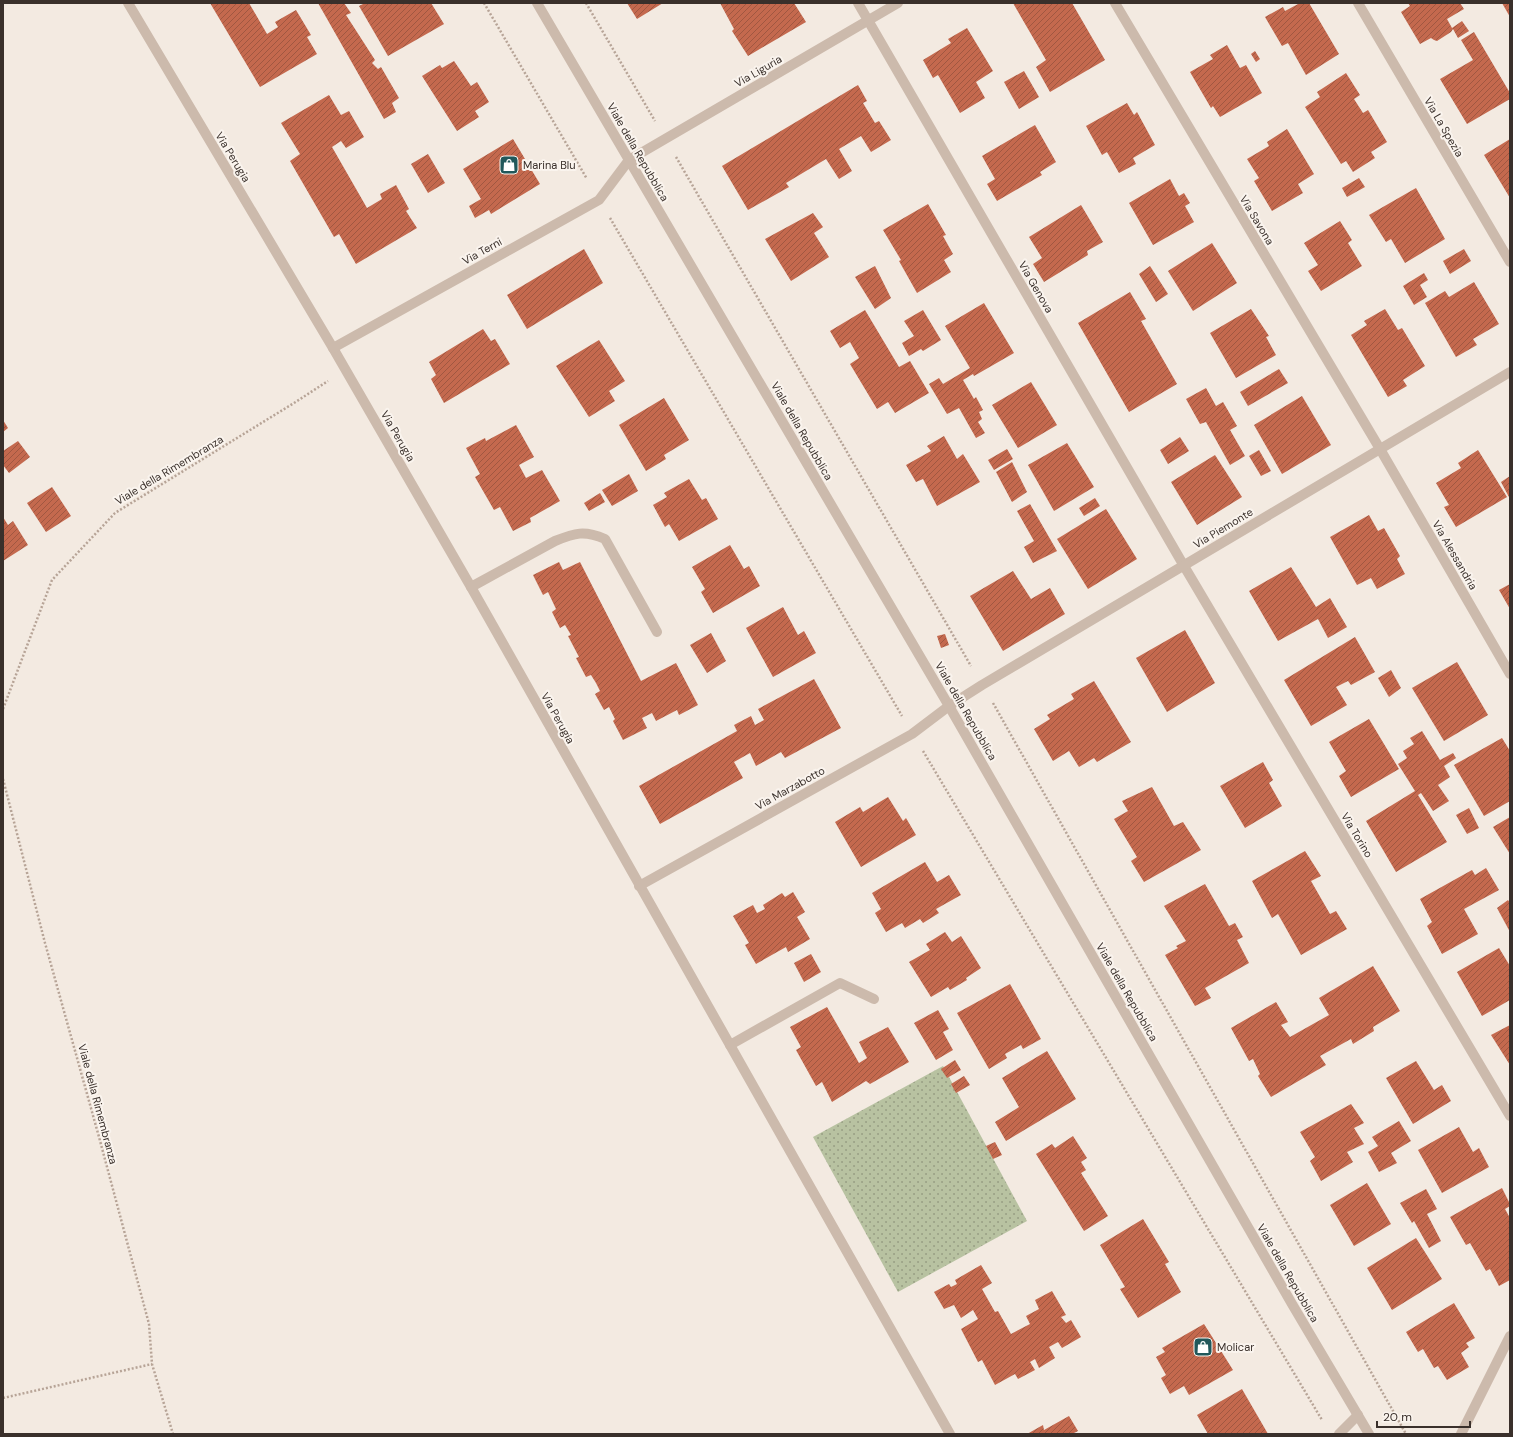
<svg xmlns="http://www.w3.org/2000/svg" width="1513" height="1437" viewBox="0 0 1513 1437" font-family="'DM Sans',sans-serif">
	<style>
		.park { fill: url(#park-dots) }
		.building { fill: url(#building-hatch) }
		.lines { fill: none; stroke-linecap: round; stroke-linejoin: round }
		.path { stroke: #b7a497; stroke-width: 2.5; stroke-dasharray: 2 2; stroke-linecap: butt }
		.minor { stroke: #ccbaac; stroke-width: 10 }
		.labels { text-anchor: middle; stroke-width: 4; stroke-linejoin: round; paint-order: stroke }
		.street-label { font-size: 11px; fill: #3a302b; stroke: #faf4ee }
		.poi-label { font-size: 11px; fill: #3a302b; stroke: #faf4ee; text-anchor: start }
	</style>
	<defs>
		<pattern id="park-dots" width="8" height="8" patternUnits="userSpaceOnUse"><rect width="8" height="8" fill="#b8c2a1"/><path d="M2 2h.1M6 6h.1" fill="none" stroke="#979e83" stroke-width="1.8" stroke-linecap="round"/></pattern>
		<pattern id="building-hatch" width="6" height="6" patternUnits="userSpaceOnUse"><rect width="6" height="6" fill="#c4694e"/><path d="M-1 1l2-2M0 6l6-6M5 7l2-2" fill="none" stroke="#a05741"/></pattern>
	</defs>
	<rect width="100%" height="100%" fill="#f3eae1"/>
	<path class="park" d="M 943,1066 L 1027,1221 L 898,1292 L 813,1137 Z"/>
	<g class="building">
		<path d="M 210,3 L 249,3 L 267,34 L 278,27 L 275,22 L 296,10 L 311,35 L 307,37 L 317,54 L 260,87 Z"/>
		<path d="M 318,3 L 344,3 L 351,13 L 346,15 L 375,60 L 372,63 L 378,69 L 381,67 L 399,98 L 392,103 L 396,112 L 384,119 Z"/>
		<path d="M 365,3 L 431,3 L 444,24 L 388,56 L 359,6 Z"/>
		<path d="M 627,3 L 663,3 L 637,19 Z"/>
		<path d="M 720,3 L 794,3 L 806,22 L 748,56 L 732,31 L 734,29 Z"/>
		<path d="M 1013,3 L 1072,3 L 1105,60 L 1050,92 L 1036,67 L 1046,60 Z"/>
		<path d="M 1300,3 L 1309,3 L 1339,54 L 1306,75 L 1288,43 L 1282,46 L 1265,17 L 1283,7 L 1285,11 Z"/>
		<path d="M 1408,3 L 1460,3 L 1464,9 L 1447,19 L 1452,28 L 1462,21 L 1469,31 L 1458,38 L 1453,29 L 1451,32 L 1437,41 L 1434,40 L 1431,38 L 1420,44 L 1401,12 L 1410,6 Z"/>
		<path d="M 1502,3 L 1510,3 L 1510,17 Z"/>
		<path d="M 967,28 L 993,71 L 976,82 L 985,98 L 960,113 L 938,75 L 933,78 L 923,60 L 951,43 L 948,39 Z"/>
		<path d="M 1474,32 L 1510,93 L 1510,99 L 1467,124 L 1440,79 L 1473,60 L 1461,40 Z"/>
		<path d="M 1227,45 L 1240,68 L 1246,65 L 1262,93 L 1220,117 L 1213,106 L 1211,108 L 1190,72 L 1213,59 L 1210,55 Z"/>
		<path d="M 1255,51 L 1260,59 L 1256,62 L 1251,54 Z"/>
		<path d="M 454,61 L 471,86 L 477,82 L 489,102 L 475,111 L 479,117 L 457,131 L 422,76 L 440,65 L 442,68 Z"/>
		<path d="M 1024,71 L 1039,97 L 1019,109 L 1004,82 Z"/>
		<path d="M 1346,73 L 1360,95 L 1354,99 L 1363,113 L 1368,110 L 1387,142 L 1371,152 L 1375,158 L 1353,172 L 1346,161 L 1341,164 L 1305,107 L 1320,97 L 1317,92 Z"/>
		<path d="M 858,85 L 867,101 L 863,103 L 875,123 L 879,121 L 891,140 L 871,152 L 861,136 L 839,149 L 852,171 L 839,179 L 826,159 L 786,183 L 789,187 L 748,210 L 722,166 Z"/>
		<path d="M 329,95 L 341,115 L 349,111 L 364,137 L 346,148 L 341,141 L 332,147 L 367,208 L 382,199 L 380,194 L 396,185 L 409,209 L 406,211 L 417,228 L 356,264 L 339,234 L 334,237 L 290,161 L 300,154 L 281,123 Z"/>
		<path d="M 1127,103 L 1134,115 L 1137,112 L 1155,145 L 1133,158 L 1136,164 L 1119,173 L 1107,152 L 1102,155 L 1086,126 Z"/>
		<path d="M 1035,125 L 1056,162 L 1040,172 L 1042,175 L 997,201 L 987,184 L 995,179 L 982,156 Z"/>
		<path d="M 1287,129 L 1314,174 L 1298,184 L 1303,193 L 1272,211 L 1254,181 L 1259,178 L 1247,159 L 1269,146 L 1267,142 Z"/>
		<path d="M 513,139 L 540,184 L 491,214 L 489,210 L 475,218 L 469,206 L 481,199 L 463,169 Z"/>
		<path d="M 1510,139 L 1510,198 L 1484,155 Z"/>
		<path d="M 428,154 L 445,183 L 428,193 L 411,164 Z"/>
		<path d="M 1359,178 L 1365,187 L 1347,197 L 1342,188 Z"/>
		<path d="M 1170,179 L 1179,196 L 1184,193 L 1190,203 L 1185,206 L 1194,222 L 1153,245 L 1129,203 Z"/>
		<path d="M 1416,188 L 1445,239 L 1405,263 L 1391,239 L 1386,242 L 1369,215 Z"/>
		<path d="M 928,204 L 946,235 L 943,236 L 953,254 L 944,260 L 951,272 L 917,293 L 899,261 L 901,260 L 883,230 Z"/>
		<path d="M 1081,205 L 1103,242 L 1087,251 L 1088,255 L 1044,282 L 1033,264 L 1042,258 L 1029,237 Z"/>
		<path d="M 813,213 L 823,227 L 814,233 L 829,257 L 791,281 L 765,239 Z"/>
		<path d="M 1340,221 L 1352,240 L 1348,243 L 1362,266 L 1321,291 L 1308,271 L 1318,265 L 1304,243 Z"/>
		<path d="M 1212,243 L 1237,283 L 1193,311 L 1168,271 Z"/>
		<path d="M 584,249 L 603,283 L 527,329 L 507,295 Z"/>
		<path d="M 1464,249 L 1471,261 L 1450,274 L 1443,261 Z"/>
		<path d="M 875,266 L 891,298 L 875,309 L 855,277 Z"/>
		<path d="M 1150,266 L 1168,294 L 1156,302 L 1139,274 Z"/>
		<path d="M 1424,273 L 1428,280 L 1420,285 L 1427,297 L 1414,305 L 1403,286 Z"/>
		<path d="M 1474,282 L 1499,324 L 1473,339 L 1477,345 L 1456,357 L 1425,303 L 1445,291 L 1449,297 Z"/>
		<path d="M 1130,292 L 1146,319 L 1141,321 L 1177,384 L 1129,412 L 1078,323 Z"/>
		<path d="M 984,303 L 1014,353 L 974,376 L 973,374 L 963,380 L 974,399 L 976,397 L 983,410 L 979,412 L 982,419 L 978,422 L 985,433 L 976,438 L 959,408 L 947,414 L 929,384 L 939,378 L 943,384 L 970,368 L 945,326 Z"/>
		<path d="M 1251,309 L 1269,336 L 1266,337 L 1276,355 L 1236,378 L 1210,333 Z"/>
		<path d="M 1385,309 L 1398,330 L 1402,328 L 1425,366 L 1403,380 L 1407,386 L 1388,397 L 1351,335 L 1367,325 L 1364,321 Z"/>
		<path d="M 865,310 L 899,367 L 910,361 L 929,393 L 895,413 L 888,402 L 877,409 L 850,364 L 859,358 L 850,342 L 840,348 L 830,331 Z"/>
		<path d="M 923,310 L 941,340 L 923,351 L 921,349 L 909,356 L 902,343 L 914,336 L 904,321 Z"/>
		<path d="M 483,329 L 491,341 L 495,339 L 510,364 L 444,403 L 431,379 L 436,375 L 429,362 Z"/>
		<path d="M 599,340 L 625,381 L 609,391 L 615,401 L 589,417 L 556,366 Z"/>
		<path d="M 1279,369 L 1288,383 L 1248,406 L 1240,392 Z"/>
		<path d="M 1031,382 L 1057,425 L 1018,448 L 992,405 Z"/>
		<path d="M 1206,388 L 1216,406 L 1223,402 L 1237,426 L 1230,430 L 1245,456 L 1230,465 L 1206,422 L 1200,424 L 1186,399 Z"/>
		<path d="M 1302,396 L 1331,445 L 1282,474 L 1254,425 Z"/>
		<path d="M 664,398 L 689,440 L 664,455 L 666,459 L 646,471 L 619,425 Z"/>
		<path d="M 3,420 L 8,428 L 3,432 Z"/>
		<path d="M 516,425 L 534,457 L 519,465 L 526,478 L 542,470 L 560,501 L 530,518 L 531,522 L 513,531 L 500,507 L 494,510 L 475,477 L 480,474 L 466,448 L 485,438 L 486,441 Z"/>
		<path d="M 944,436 L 957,459 L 963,454 L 980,482 L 937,506 L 923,479 L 916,482 L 906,465 L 931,451 L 927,446 Z"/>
		<path d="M 1180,437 L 1189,451 L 1168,464 L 1160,450 Z"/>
		<path d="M 18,441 L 30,457 L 9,473 L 3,465 L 3,451 Z"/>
		<path d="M 1067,443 L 1094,487 L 1054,511 L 1028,465 Z"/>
		<path d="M 1007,449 L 1013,459 L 994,470 L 988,460 Z"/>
		<path d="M 1259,450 L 1271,471 L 1261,476 L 1249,456 Z"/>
		<path d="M 1478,450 L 1507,497 L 1456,527 L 1444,507 L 1449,505 L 1436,483 L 1461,468 L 1458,463 Z"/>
		<path d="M 1215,455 L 1242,497 L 1197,525 L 1171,482 Z"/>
		<path d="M 1012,462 L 1027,492 L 1012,502 L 996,472 Z"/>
		<path d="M 629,474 L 638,491 L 612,506 L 602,490 Z"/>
		<path d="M 1510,476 L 1510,499 L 1501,482 Z"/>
		<path d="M 689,479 L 702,500 L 706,498 L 718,519 L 679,541 L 669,524 L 665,527 L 653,505 L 667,497 L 664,493 Z"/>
		<path d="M 52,487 L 71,516 L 46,532 L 27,503 Z"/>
		<path d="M 600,493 L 605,502 L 589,511 L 584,503 Z"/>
		<path d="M 1095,498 L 1100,506 L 1084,516 L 1079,508 Z"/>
		<path d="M 1030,504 L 1057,551 L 1033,563 L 1024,547 L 1034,541 L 1017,511 Z"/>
		<path d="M 1106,509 L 1137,559 L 1088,589 L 1057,539 Z"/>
		<path d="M 1369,515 L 1378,531 L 1384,528 L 1400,556 L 1397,559 L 1405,574 L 1377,589 L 1371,578 L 1357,585 L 1330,537 Z"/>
		<path d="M 3,517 L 8,525 L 13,521 L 28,545 L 3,561 Z"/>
		<path d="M 730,545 L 744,569 L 749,566 L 760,586 L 713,613 L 701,592 L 705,589 L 692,567 Z"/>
		<path d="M 559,562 L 563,570 L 580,562 L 641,681 L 676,663 L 698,705 L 679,715 L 677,710 L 656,721 L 652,713 L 642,718 L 647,728 L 623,740 L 613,721 L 615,719 L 609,707 L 604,710 L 595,694 L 600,691 L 596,683 L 591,675 L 586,677 L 576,658 L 579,657 L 568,636 L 571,635 L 565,625 L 560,628 L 552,612 L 556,609 L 548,592 L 543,595 L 533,575 Z"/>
		<path d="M 1291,567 L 1316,607 L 1330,598 L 1347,627 L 1328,638 L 1318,619 L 1278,641 L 1249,591 Z"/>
		<path d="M 1013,571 L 1031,599 L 1050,588 L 1065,614 L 1003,651 L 970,596 Z"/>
		<path d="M 1510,584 L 1510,609 L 1499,590 Z"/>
		<path d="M 783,607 L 798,635 L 804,631 L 816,653 L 773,677 L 746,628 Z"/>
		<path d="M 1185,630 L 1215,683 L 1167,712 L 1136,658 Z"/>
		<path d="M 711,633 L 726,661 L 707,673 L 690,645 Z"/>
		<path d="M 945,634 L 949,645 L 941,648 L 937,636 Z"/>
		<path d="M 1355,637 L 1375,672 L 1351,685 L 1348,681 L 1336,687 L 1347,705 L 1311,726 L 1284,680 Z"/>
		<path d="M 1457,662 L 1488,715 L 1444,741 L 1412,688 Z"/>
		<path d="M 1391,670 L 1401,688 L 1389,697 L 1378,678 Z"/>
		<path d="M 814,679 L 841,728 L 785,758 L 781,752 L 756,766 L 750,753 L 734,762 L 743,778 L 660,824 L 639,786 L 737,731 L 734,725 L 751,716 L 755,725 L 764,720 L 758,709 Z"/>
		<path d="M 1094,681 L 1131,742 L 1097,762 L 1094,758 L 1079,767 L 1069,751 L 1053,761 L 1034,729 L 1050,719 L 1047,715 L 1074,699 L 1071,694 Z"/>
		<path d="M 1369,719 L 1399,769 L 1351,797 L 1339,776 L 1346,771 L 1329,742 Z"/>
		<path d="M 1422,731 L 1440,760 L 1453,753 L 1456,758 L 1444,766 L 1450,777 L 1438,785 L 1449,801 L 1433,811 L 1421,793 L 1418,795 L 1447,842 L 1396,872 L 1366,821 L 1415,791 L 1398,764 L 1407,758 L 1403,751 L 1414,744 L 1410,738 Z"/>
		<path d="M 1502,738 L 1510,751 L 1510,801 L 1484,816 L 1454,765 Z"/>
		<path d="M 1263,762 L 1273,780 L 1269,783 L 1282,806 L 1245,828 L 1220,786 Z"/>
		<path d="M 1152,787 L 1174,826 L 1183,822 L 1201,850 L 1144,882 L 1131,861 L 1137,857 L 1114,819 L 1128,811 L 1122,801 Z"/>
		<path d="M 888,797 L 903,821 L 906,818 L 916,835 L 861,867 L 835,822 L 860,807 L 863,812 Z"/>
		<path d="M 1469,808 L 1479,828 L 1467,834 L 1456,815 Z"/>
		<path d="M 1510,817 L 1510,854 L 1493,827 Z"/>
		<path d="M 1305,851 L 1321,876 L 1311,881 L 1330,914 L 1336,911 L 1347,929 L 1301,955 L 1278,914 L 1272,918 L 1252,881 Z"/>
		<path d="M 925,862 L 937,882 L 949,875 L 961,895 L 936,909 L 939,913 L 923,923 L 920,919 L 905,928 L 902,923 L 886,932 L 875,913 L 881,909 L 872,893 Z"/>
		<path d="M 1486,868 L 1499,890 L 1464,909 L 1478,934 L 1442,954 L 1427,926 L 1432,922 L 1420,899 L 1472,870 L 1475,875 Z"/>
		<path d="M 1205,884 L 1229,926 L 1235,923 L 1243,937 L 1237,940 L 1249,963 L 1205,988 L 1211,998 L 1195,1006 L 1165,955 L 1178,948 L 1176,946 L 1186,941 L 1164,906 Z"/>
		<path d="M 793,892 L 805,912 L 797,917 L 810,939 L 788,952 L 786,947 L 756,964 L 745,945 L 749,943 L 733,916 L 753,905 L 757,913 L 765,909 L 763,905 L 782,893 L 785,897 Z"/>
		<path d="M 1508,900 L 1510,903 L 1510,932 L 1497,908 Z"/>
		<path d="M 945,932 L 952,942 L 961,936 L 981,968 L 966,978 L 967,980 L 950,990 L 948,987 L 931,997 L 909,962 L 930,950 L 926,944 Z"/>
		<path d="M 1499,948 L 1510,966 L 1510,1000 L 1482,1016 L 1457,972 Z"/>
		<path d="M 811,954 L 821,972 L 804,982 L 794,963 Z"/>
		<path d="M 1373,966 L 1400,1011 L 1373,1027 L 1374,1031 L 1353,1044 L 1351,1039 L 1320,1056 L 1326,1065 L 1271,1097 L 1258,1076 L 1260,1074 L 1253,1059 L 1249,1061 L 1231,1028 L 1276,1002 L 1288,1022 L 1281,1025 L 1290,1037 L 1329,1015 L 1319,998 Z"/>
		<path d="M 1010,984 L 1041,1039 L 1023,1049 L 1021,1045 L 1005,1054 L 1007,1058 L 989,1069 L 957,1013 Z"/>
		<path d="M 827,1007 L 859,1063 L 867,1058 L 859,1042 L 888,1027 L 909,1062 L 870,1084 L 866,1081 L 832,1102 L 822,1082 L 816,1086 L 796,1050 L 801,1047 L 790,1027 Z"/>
		<path d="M 938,1010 L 949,1029 L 943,1032 L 953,1050 L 936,1060 L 914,1023 Z"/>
		<path d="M 1510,1025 L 1510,1065 L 1491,1035 Z"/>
		<path d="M 1047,1051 L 1076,1099 L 1006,1141 L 995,1122 L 1019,1107 L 1002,1078 Z"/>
		<path d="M 955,1060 L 961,1070 L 947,1078 L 941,1069 Z"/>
		<path d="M 1416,1061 L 1434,1090 L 1442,1085 L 1451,1101 L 1413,1124 L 1386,1078 Z"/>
		<path d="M 964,1076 L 970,1085 L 956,1093 L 951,1084 Z"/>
		<path d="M 1351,1104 L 1364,1123 L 1354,1128 L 1364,1144 L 1347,1152 L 1353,1162 L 1321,1181 L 1310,1161 L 1315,1157 L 1300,1132 Z"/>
		<path d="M 1399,1121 L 1411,1141 L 1391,1153 L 1397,1163 L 1379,1172 L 1368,1152 L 1378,1146 L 1372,1137 Z"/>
		<path d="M 1459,1127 L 1473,1152 L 1479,1148 L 1489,1167 L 1442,1193 L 1418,1150 Z"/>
		<path d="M 1073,1136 L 1087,1158 L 1081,1162 L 1086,1170 L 1081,1173 L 1108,1216 L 1084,1231 L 1036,1154 L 1052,1144 L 1055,1148 Z"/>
		<path d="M 995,1142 L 1002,1155 L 993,1159 L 986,1146 Z"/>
		<path d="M 1367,1183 L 1391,1224 L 1354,1246 L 1330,1205 Z"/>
		<path d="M 1502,1188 L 1510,1204 L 1510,1206 L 1505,1209 L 1510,1218 L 1510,1280 L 1499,1286 L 1490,1269 L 1486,1271 L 1470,1243 L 1466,1245 L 1450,1217 Z"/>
		<path d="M 1426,1189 L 1437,1209 L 1427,1214 L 1441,1241 L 1429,1248 L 1414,1221 L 1412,1223 L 1400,1203 Z"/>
		<path d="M 1143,1219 L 1169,1262 L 1165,1264 L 1181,1292 L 1138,1318 L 1120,1289 L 1125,1287 L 1100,1245 Z"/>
		<path d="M 1416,1238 L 1442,1279 L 1392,1310 L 1367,1268 Z"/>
		<path d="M 981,1265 L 992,1283 L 982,1289 L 995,1312 L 998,1311 L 1011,1334 L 1030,1324 L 1026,1316 L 1039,1309 L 1035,1300 L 1052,1291 L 1066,1315 L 1061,1317 L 1066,1323 L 1071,1320 L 1081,1337 L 1062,1348 L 1058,1342 L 1049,1347 L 1055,1358 L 1039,1368 L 1035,1359 L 1030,1362 L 1035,1370 L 1018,1379 L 1015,1374 L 995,1385 L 982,1360 L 978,1362 L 961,1329 L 978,1319 L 973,1310 L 961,1318 L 954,1305 L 944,1309 L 934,1292 L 949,1284 L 951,1287 L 957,1284 L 955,1280 Z"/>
		<path d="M 1454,1303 L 1475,1338 L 1466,1343 L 1469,1347 L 1461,1353 L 1469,1367 L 1447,1380 L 1438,1366 L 1434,1368 L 1423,1349 L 1418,1352 L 1406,1332 Z"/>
		<path d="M 1204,1324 L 1233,1370 L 1189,1395 L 1184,1386 L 1170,1394 L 1161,1378 L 1166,1375 L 1156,1357 L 1165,1352 L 1162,1348 Z"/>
		<path d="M 1242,1389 L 1268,1434 L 1208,1434 L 1197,1415 Z"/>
		<path d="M 1069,1416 L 1078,1431 L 1072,1434 L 1027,1434 L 1043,1425 L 1044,1430 Z"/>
	</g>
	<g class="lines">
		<g class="path">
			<path d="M 484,3 L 587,179"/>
			<path d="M 586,3 L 655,121"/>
			<path d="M 676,157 L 971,666"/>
			<path d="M 610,218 L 902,716"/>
			<path d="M 993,703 L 1406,1434"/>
			<path d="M 3,709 L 52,580 L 115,513 L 294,403 L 328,381"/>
			<path d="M 923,751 L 1322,1420"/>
			<path d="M 3,779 L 45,943 L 99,1137 L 149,1324 L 152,1364 L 173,1434"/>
			<path d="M 3,1398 L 152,1364"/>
		</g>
		<g class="minor">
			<path d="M 128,3 L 333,348 L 471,587 L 950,1434"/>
			<path d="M 537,3 L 949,706 L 1292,1304 L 1369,1434"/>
			<path d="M 858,3 L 1184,566 L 1510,1116"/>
			<path d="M 1115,3 L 1380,449 L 1510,674"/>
			<path d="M 1358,3 L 1510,262"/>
			<path d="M 333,348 L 599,200 L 629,160 L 898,3"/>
			<path d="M 471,587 L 555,541 C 575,533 584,530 605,539 L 657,632"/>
			<path d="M 639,886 L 912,734 L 949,706 L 982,685 L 1510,372"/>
			<path d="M 730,1045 L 840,983 L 874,999"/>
			<path d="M 1339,1434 L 1358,1415"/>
			<path d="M 1461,1434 L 1510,1336"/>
		</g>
	</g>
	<defs>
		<g id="shop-square" transform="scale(1)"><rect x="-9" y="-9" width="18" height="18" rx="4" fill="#21585b" stroke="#faf4ee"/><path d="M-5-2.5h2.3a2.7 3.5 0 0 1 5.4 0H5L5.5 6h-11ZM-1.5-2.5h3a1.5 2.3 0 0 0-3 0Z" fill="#fff"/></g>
	</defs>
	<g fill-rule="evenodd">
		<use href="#shop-square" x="509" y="165"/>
		<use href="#shop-square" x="1203" y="1347"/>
	</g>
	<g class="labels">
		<g class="street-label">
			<text transform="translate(758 71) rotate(-30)" y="4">Via Liguria</text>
			<text transform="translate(1444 127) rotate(60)" y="4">Via La Spezia</text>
			<text transform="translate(638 152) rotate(60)" y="4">Viale della Repubblica</text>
			<text transform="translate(233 157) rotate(59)" y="4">Via Perugia</text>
			<text transform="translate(1257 220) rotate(59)" y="4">Via Savona</text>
			<text transform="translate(482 251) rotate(-29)" y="4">Via Terni</text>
			<text transform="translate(1036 287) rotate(60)" y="4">Via Genova</text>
			<text transform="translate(802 431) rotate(60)" y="4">Viale della Repubblica</text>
			<text transform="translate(398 436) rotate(60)" y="4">Via Perugia</text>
			<text transform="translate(169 470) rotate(-31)" y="4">Viale della Rimembranza</text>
			<text transform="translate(1223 528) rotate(-31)" y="4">Via Piemonte</text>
			<text transform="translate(1455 555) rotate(60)" y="4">Via Alessandria</text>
			<text transform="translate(966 711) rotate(60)" y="4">Viale della Repubblica</text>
			<text transform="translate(558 718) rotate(61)" y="4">Via Perugia</text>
			<text transform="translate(790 788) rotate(-29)" y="4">Via Marzabotto</text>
			<text transform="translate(1357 835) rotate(59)" y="4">Via Torino</text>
			<text transform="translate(1127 992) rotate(60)" y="4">Viale della Repubblica</text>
			<text transform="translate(98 1104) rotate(75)" y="4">Viale della Rimembranza</text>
			<text transform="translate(1288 1273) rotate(60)" y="4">Viale della Repubblica</text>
		</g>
		<g class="poi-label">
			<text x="523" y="169">Marina Blu</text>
			<text x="1217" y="1351">Molicar</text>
		</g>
	</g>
	<rect width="1513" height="1437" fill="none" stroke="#3a302b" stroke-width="8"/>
	<path d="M1377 1421v6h93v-6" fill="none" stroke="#3a302b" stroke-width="2"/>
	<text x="1383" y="1421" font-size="12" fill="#3a302b" stroke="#faf4ee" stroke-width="3" paint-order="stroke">20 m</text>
</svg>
